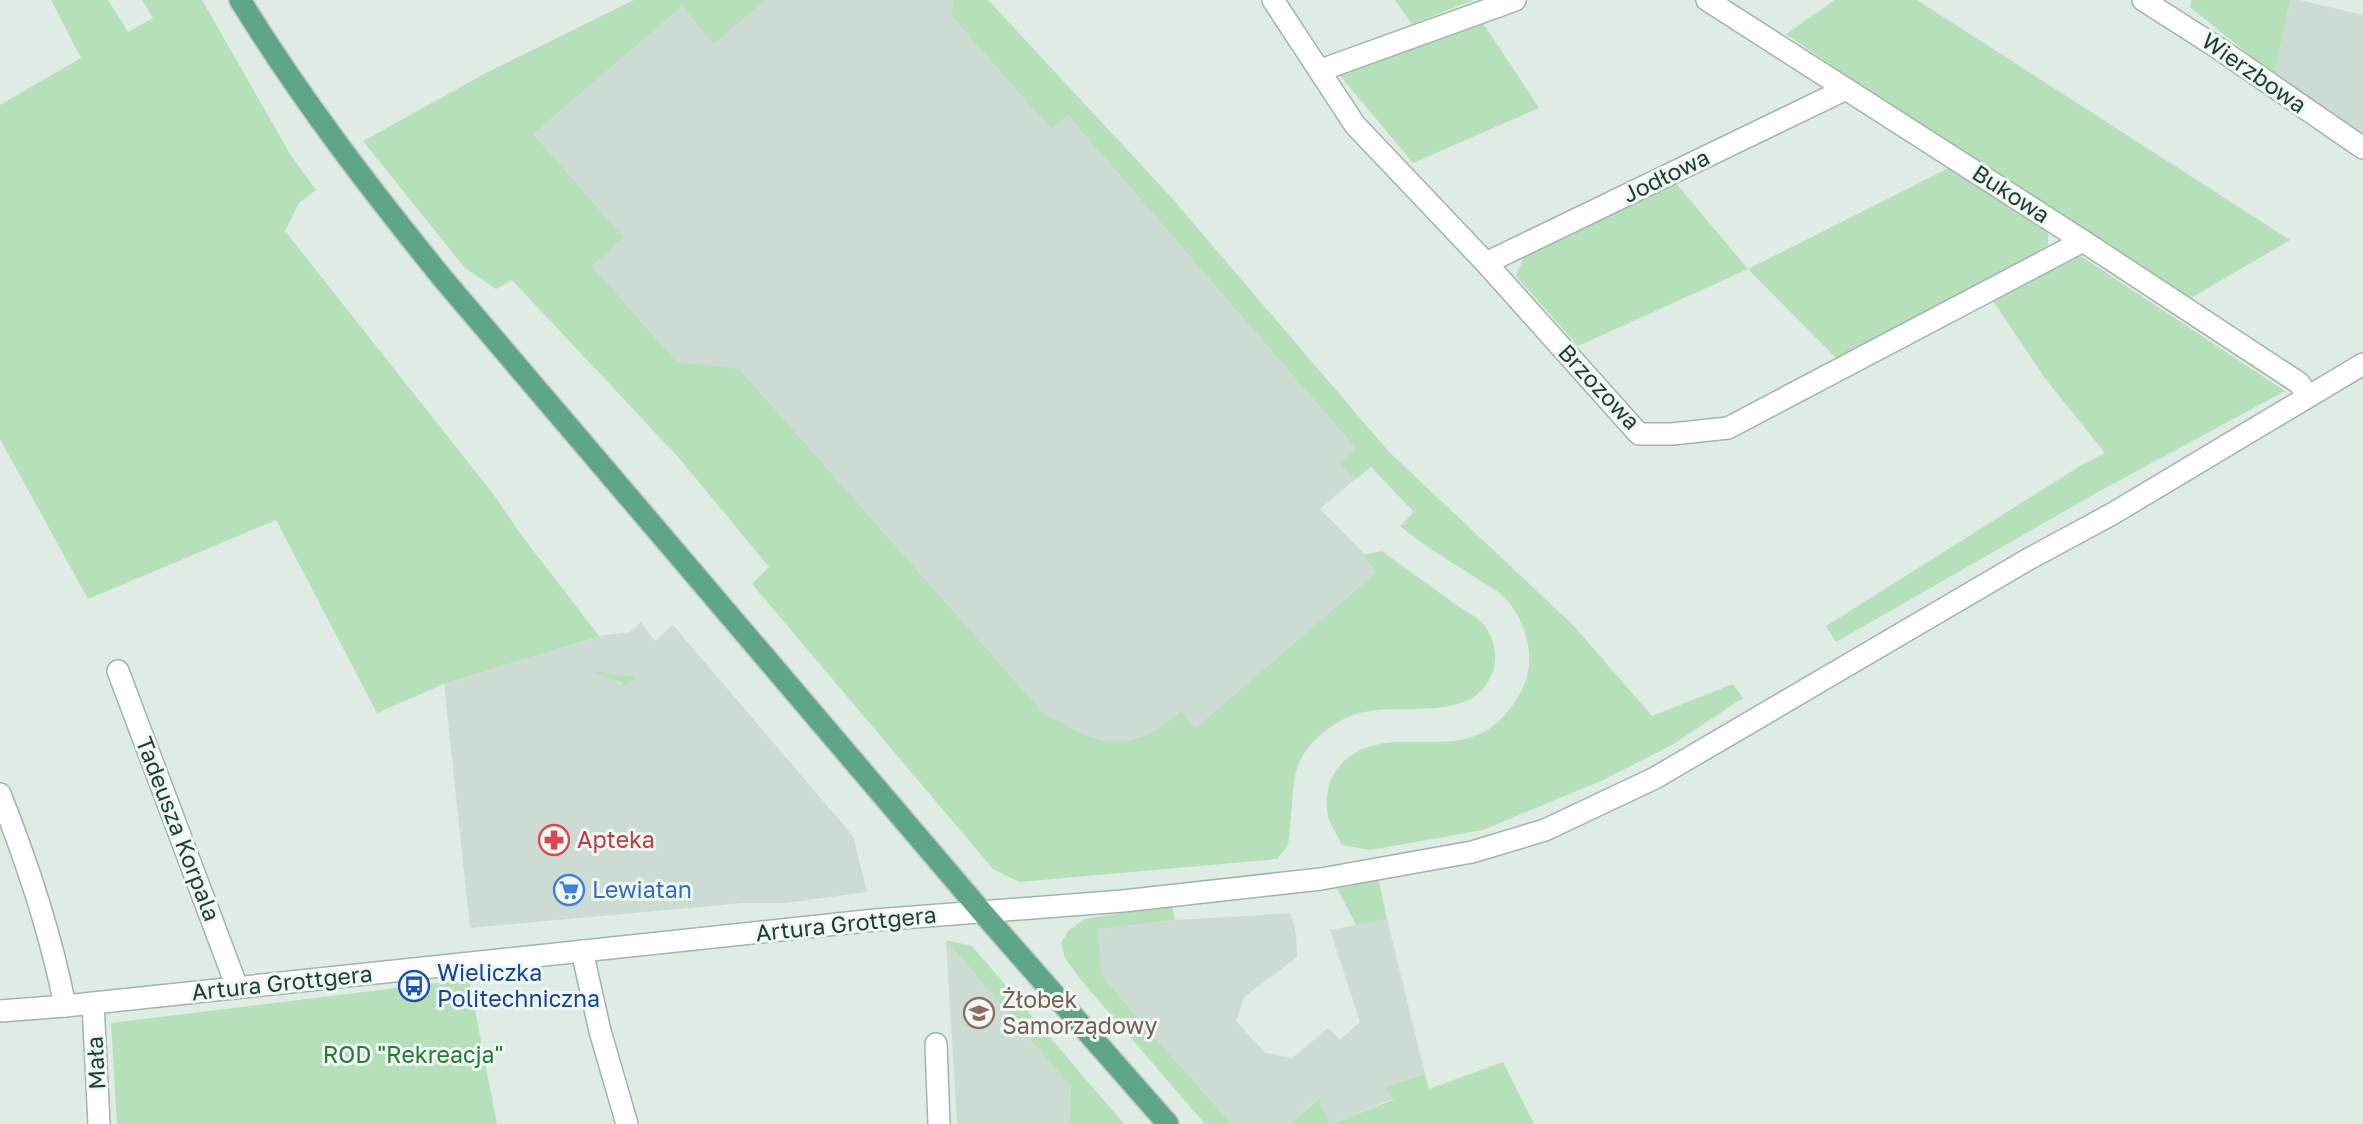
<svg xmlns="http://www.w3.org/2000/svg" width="2363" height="1124" viewBox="0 0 2363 1124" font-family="'Golos Text',sans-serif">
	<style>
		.built { fill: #cddcd3 }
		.green { fill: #b5e0ba }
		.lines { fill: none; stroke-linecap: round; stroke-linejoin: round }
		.minor-casing { stroke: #a1b4aa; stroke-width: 24 }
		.tertiary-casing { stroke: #a1b4aa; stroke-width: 24 }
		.primary-casing { stroke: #c0c9c5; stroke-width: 24 }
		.minor { stroke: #fff; stroke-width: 21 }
		.tertiary { stroke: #fff; stroke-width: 21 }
		.primary { stroke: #5fa689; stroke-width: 21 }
		.labels { text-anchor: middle; stroke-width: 6; stroke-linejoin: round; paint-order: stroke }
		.street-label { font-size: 23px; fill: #1e3e30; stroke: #eff8f3 }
		.health-label { font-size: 23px; fill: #be3a42; stroke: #eff8f3; text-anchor: start }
		.shop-label { font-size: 23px; fill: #366cbe; stroke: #eff8f3; text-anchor: start }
		.transit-label { font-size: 23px; fill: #164399; stroke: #eff8f3; text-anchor: start }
		.education-label { font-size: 23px; fill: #785e54; stroke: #eff8f3; text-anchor: start }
		.park-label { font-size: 23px; fill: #247838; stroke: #eff8f3 }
	</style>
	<rect width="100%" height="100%" fill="#dfece4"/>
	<g class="built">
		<path d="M 634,0 L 988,0 L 1169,195 L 1388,451 L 1320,509 L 1385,575 L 1180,751 L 1060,749 L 693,415 L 428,107 L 486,73 Z"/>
		<path d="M 2290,0 L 2300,0 L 2363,15 L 2363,135 L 2274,75 Z"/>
		<path d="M 641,622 L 655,641 L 673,625 L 853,836 L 867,892 L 786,903 L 743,903 L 470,928 L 444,684 L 599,636 L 630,632 Z"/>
		<path d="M 1291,913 L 1296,935 L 1297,957 L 1244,997 L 1236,1021 L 1265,1053 L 1292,1058 L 1328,1028 L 1340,1040 L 1360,1022 L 1330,930 L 1387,919 L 1425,1074 L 1386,1087 L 1393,1099 L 1331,1124 L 1317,1099 L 1290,1124 L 1232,1124 L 1138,1019 L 1101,974 L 1099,929 L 1175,920 Z"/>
		<path d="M 946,940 L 1071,1087 L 1069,1124 L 957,1124 Z"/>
	</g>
	<g class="green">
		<path d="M 51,0 L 108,0 L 128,32 L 153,18 L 142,0 L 202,0 L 290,154 L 316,190 L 299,203 L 285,231 L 494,495 L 522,536 L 599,636 L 444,684 L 377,713 L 276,520 L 88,599 L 0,439 L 0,105 L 81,58 Z"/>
		<path d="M 634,0 L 765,0 L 714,44 L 682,6 L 533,134 L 623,237 L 592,266 L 676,362 L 739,369 L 1042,712 C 1098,746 1129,757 1181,711 L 1196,728 L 1377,572 L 1363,555 L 1382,551 C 1406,569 1431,586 1455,604 C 1465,611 1478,617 1485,626 C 1494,640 1498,655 1493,671 C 1476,722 1409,704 1370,711 C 1350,714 1333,723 1318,737 C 1288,765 1295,789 1290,825 C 1289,832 1290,840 1287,846 C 1285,850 1280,855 1277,859 L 1019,882 L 993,869 L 752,584 L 769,567 L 679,458 L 512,280 L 496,289 L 465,268 L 363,141 L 486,73 Z"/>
		<path d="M 953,0 L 988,0 L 1169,195 L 1388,451 L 1573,625 L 1652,716 L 1733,684 L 1743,698 L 1672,745 L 1603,780 L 1483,830 L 1370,850 L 1342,845 C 1338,836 1330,825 1328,816 C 1321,781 1342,752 1375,745 C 1424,734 1470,759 1509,710 C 1518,698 1525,687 1528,672 C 1533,647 1523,617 1505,598 C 1496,589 1481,582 1470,574 C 1446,559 1422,544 1400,526 L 1414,512 L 1371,467 L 1356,479 L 1339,463 L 1356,448 L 1068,115 L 1051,129 L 952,16 Z"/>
		<path d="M 1395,0 L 1474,0 L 1412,24 Z"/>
		<path d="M 1835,0 L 1917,0 L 2290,240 L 2191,298 L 1867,90 L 1786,34 Z"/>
		<path d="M 2191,0 L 2290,0 L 2274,75 L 2190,7 Z"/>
		<path d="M 1481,20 L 1539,108 L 1413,163 L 1337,72 Z"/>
		<path d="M 1951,167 L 2048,230 L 2048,245 L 1976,288 L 1839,361 L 1748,269 L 1578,346 L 1516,276 L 1526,252 L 1675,182 L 1748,269 Z"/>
		<path d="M 2081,256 L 2285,391 L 2098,492 L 1836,642 L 1826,626 L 2080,466 L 2105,453 L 2044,377 L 1993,301 Z"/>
		<path d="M 599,672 L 636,677 L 623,687 L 622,682 L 593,673 Z"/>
		<path d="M 1379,881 L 1387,919 L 1356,925 L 1337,888 Z"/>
		<path d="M 1172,905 L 1175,920 L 1099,929 L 1101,974 L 1138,1019 L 1232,1124 L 1205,1124 L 1081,980 L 1065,958 L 1061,943 L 1069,930 L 1085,919 Z"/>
		<path d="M 946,940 L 972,946 L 1124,1124 L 1069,1124 L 1071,1087 Z"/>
		<path d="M 469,979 L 497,1124 L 117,1124 L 111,1023 Z"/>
		<path d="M 1503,1062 L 1534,1124 L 1290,1124 L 1318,1099 L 1331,1124 L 1393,1100 L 1385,1087 L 1425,1074 L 1429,1089 Z"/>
	</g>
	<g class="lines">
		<g class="minor-casing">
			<g id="minor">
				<path d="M 1273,0 L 1355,125 L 1486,263 L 1639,434 L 1672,434 L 1728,428 L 2083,241"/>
				<path d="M 1707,0 L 2083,241 L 2299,383 L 2308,396"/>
				<path d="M 2143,0 L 2218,48 L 2363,148"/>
				<path d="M 1321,70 L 1515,0"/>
				<path d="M 1486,263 L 1846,89"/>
				<path d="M 118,671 L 237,987"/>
				<path d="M 0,794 C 27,862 51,934 65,1006"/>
				<path d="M 582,951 L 600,1031 L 627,1124"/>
				<path d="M 93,1003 L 99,1124"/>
				<path d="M 936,1044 L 939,1124"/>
			</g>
		</g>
		<g class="tertiary-casing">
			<path id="tertiary" d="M 0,1011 L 65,1006 L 875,920 L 1123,901 L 1321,879 L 1472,852 L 1545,830 L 1655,778 L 2027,560 L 2112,514 L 2363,364"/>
		</g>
		<g class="primary-casing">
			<path id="primary" d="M 240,0 C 301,99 371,190 444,280 L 982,912 L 1168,1124"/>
		</g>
		<use href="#minor" class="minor"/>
		<use href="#tertiary" class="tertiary"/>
		<use href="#primary" class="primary"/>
	</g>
	<defs>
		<g id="pharmacy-ring" transform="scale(1.575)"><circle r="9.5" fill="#eff8f3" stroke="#e0444e" stroke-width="1.5"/><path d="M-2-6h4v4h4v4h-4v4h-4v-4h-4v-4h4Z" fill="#e0444e"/></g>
		<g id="supermarket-ring" transform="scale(1.575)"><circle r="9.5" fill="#eff8f3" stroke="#3f7fe0" stroke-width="1.5"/><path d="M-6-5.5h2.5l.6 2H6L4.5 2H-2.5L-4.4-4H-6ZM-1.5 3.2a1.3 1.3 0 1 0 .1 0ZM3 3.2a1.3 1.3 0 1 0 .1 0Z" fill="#3f7fe0"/></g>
		<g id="bus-ring" transform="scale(1.575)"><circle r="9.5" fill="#eff8f3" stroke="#1a4fb4" stroke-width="1.5"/><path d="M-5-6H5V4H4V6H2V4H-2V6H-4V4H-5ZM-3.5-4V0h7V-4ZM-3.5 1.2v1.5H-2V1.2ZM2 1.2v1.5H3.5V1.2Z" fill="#1a4fb4"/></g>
		<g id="school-ring" transform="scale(1.575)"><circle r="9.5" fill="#eff8f3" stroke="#8d6e63" stroke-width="1.5"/><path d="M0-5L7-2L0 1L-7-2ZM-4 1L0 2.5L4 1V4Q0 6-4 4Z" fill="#8d6e63"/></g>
	</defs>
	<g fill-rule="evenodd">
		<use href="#pharmacy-ring" x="554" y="840"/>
		<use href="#supermarket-ring" x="569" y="890"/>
		<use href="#bus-ring" x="414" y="986"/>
		<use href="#school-ring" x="979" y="1013"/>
	</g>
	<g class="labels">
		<g class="street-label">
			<text transform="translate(2254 73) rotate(35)" y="8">Wierzbowa</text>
			<text transform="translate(1666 176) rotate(-26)" y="8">Jodłowa</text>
			<text transform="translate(2011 194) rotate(33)" y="8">Bukowa</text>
			<text transform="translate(1599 387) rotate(47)" y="8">Brzozowa</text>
			<text transform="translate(178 829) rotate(69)" y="8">Tadeusza Korpala</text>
			<text transform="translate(846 924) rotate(-6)" y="8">Artura Grottgera</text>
			<text transform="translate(282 983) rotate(-6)" y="8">Artura Grottgera</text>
			<text transform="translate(96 1063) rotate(-93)" y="8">Mała</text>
		</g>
		<g class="health-label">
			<text x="577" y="848">Apteka</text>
		</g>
		<g class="shop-label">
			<text x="592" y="898">Lewiatan</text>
		</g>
		<g class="transit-label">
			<text x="437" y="981">Wieliczka<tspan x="437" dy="26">Politechniczna</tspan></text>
		</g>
		<g class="education-label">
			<text x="1002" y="1008">Żłobek<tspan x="1002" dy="26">Samorządowy</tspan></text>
		</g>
		<g class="park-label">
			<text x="413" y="1063">ROD "Rekreacja"</text>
		</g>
	</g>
</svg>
